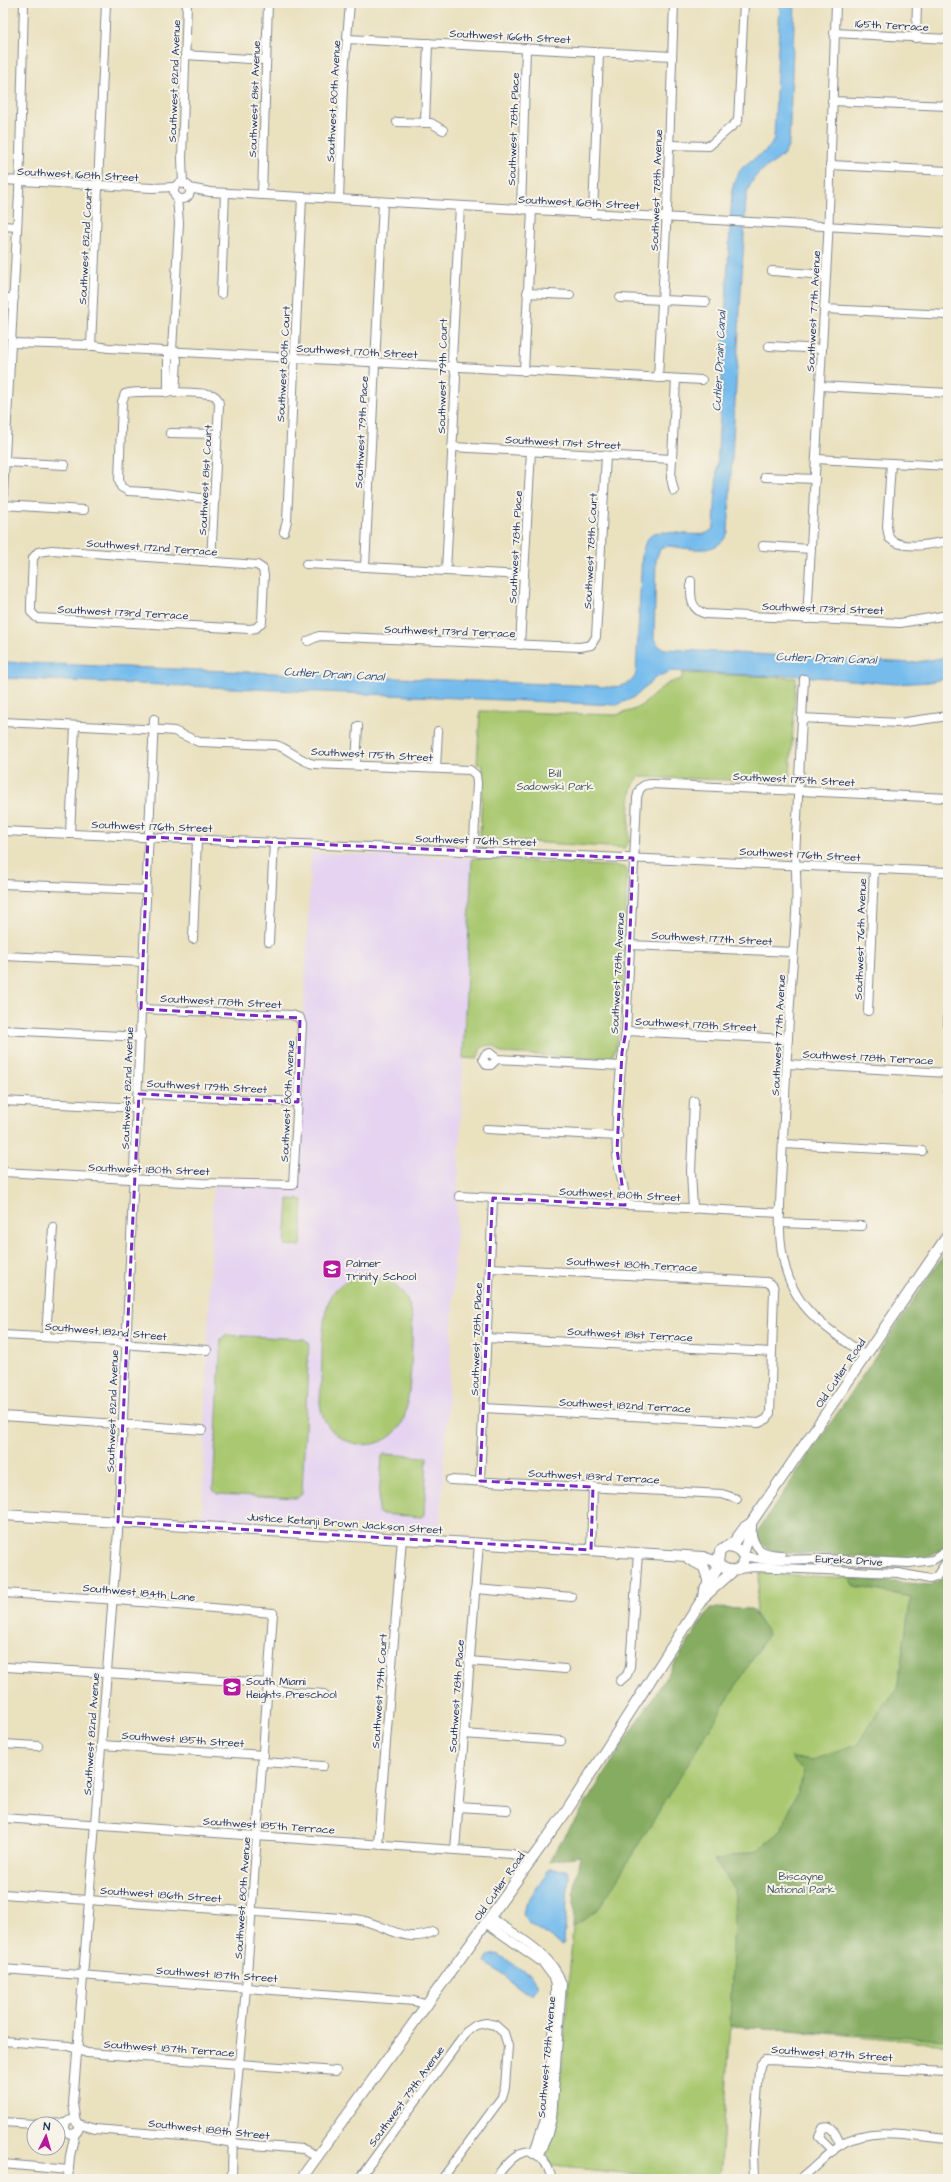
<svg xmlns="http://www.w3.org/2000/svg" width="951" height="2182" viewBox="0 0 951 2182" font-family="'Architects Daughter',sans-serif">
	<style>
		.built { fill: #e5d3f1 }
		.green { fill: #a9c870; stroke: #627c67 }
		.forest { fill: #86ac62; stroke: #506e60 }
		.water { fill: #75bced; stroke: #4876a6 }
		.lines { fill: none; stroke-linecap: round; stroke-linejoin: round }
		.minor-casing { stroke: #82888e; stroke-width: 10 }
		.major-casing { stroke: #82888e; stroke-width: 12 }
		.minor { stroke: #fff; stroke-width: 8 }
		.major { stroke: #fff; stroke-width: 10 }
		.marked { fill: none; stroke: #7b2cbf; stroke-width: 3; stroke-dasharray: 8 5; stroke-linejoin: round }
		.labels { text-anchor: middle; stroke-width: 4; stroke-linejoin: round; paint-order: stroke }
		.street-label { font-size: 11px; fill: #1b2f5e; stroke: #f7f3e8 }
		.park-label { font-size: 11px; fill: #3e5562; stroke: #f7f3e8 }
		.poi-label { font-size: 11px; fill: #1b2f5e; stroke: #f7f3e8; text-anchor: start }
		.water-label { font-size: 12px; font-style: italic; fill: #325282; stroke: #f7f3e8 }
	</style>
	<rect width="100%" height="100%" fill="#f7f3e8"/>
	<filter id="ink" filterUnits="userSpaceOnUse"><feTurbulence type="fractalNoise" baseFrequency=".025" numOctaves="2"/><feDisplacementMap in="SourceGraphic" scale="8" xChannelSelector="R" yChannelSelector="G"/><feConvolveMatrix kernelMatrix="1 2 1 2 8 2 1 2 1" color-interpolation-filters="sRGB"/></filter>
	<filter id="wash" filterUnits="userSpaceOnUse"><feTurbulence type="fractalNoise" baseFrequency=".012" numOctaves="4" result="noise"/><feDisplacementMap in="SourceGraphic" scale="16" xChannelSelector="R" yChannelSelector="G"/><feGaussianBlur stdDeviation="0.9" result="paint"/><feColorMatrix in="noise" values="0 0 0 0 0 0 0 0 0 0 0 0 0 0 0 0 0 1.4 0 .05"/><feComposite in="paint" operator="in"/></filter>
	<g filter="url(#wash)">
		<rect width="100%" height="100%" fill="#eae1bf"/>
		<path class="built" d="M 311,853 L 472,858 L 451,1349 L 440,1529 L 202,1517 L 213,1186 L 296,1188 Z"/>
		<g class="green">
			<path d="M 682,673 L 796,678 L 790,777 L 786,782 L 640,777 C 626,785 630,827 629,843 L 624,848 L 480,839 L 483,765 L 477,764 L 480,711 L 616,715 C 626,712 637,710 645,703 C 658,692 664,682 682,679 Z"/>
			<path d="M 472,858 L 625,867 L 627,870 C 626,898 626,1046 610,1059 L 501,1053 L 495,1046 L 488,1045 L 481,1048 L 477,1059 L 463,1058 Z"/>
			<path d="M 288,1199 L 303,1200 L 301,1246 L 285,1245 Z"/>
			<path d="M 372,1276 C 392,1279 405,1291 411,1310 C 414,1330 411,1410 401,1425 C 376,1462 321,1443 320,1401 C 321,1383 322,1366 322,1348 C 324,1313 325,1275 372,1276 Z"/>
			<path d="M 225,1335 L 305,1339 L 309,1343 L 302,1494 L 297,1498 L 217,1494 L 213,1489 L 221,1339 Z"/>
			<path d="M 384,1454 L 427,1457 L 424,1515 L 421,1517 L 380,1514 L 378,1512 L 382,1456 Z"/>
			<path d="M 760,1573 L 849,1578 L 854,1586 L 912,1597 L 910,1607 L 948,1599 L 948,2044 L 731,2025 L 720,2179 L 686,2179 L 552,2166 L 546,2155 L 557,2129 L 573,1928 L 584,1919 L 768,1634 L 755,1614 Z"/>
		</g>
		<g class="forest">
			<path d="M 948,1249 L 948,1544 C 936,1557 926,1558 908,1560 L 779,1552 C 767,1549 754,1544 759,1529 Z"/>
			<path d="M 948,1574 L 948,1953 L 946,1973 L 948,1980 L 948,2039 L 730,2026 L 735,1889 L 714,1860 L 758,1850 L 781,1831 L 805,1772 L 790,1757 L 811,1761 L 858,1744 L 877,1713 L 897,1689 L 911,1597 L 854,1586 L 849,1578 L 931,1585 Z"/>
			<path d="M 710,1608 L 751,1609 L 768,1634 L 600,1907 L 573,1928 L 575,1881 L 580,1856 L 549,1861 Z"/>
		</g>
		<g class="water">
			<path d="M 780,3 L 795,3 L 789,142 C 786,161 769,162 757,175 C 751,181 748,189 746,198 L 728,532 C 719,557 688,548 668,546 L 660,549 L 656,559 L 654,639 L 660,647 L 665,649 L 911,663 L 948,657 L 948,678 L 929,682 L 895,684 L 792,675 L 772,676 L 671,671 L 655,678 L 635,697 L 617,705 L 3,678 L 3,662 L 596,686 C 609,688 630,689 636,674 L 642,553 L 646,541 L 653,533 C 671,530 688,536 704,534 C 709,533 712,530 714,526 L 732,191 C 739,154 764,163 774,139 Z"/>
			<path d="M 550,1869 L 566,1870 L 569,1874 L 564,1942 L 562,1945 L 528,1923 L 523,1914 L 525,1905 Z"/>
			<path d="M 498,1954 L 531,1976 L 537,1985 L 532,1994 L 524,1991 L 485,1962 L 488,1956 Z"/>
		</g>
	</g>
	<g filter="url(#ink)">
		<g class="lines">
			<g class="minor-casing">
				<g id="minor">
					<path d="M 834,33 L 948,39"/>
					<path d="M 916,38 L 917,3"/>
					<path d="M 347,39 L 672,56"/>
					<path d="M 185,55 L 266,60"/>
					<path d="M 832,101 L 948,106"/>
					<path d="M 397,122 L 431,123 L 443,130"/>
					<path d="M 425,123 L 428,43"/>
					<path d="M 669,145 L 709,146 L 738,121 L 744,3"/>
					<path d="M 830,165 L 948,171"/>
					<path d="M 3,180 L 152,188 L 175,187"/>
					<circle cx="182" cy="191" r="8"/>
					<path d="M 183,184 L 182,159 L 187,3"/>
					<path d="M 189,188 L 210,192 L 302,197 L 948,233"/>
					<path d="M 262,195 L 268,3"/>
					<path d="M 339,199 L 343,85 L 350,3"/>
					<path d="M 521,210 L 526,48"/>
					<path d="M 593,214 L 599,53"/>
					<path d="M 3,226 L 17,227"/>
					<path d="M 772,271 L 826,275"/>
					<path d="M 527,293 L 570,295"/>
					<path d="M 221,294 L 225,193"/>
					<path d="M 3,298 L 14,298"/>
					<path d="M 620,298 L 706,302"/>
					<path d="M 824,309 L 948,315"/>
					<path d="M 11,343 L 87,345 L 109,348 L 702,380"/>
					<path d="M 91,346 L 106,3"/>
					<path d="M 769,346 L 822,349"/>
					<path d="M 172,351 L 177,359 L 175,393"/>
					<path d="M 524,371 L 532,210"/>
					<path d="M 658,378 L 667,209 L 674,3"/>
					<path d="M 820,386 L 948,393"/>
					<path d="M 168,393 L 168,358 L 172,351 L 179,223 L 177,197"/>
					<path d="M 170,433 L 218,434"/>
					<path d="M 452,447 L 672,459"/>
					<path d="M 816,459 L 948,466"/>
					<path d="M 4,462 L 65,465"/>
					<path d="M 891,463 L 887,527 L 889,538 C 902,551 932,544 948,541"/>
					<path d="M 765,477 L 815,479"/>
					<path d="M 674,491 L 671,478 L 676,379"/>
					<path d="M 3,495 L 19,193 L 24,3"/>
					<path d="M 3,505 L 84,510"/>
					<path d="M 284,532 L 287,521 L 302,197"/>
					<path d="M 763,546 L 811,549"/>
					<path d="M 52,550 L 257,565 L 263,569 L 264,576 L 262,622 L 256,628 L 250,629 L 37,618 L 31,612 L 31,604 L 33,558 L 38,552 Z"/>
					<path d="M 211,562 L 219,405 C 219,401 217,397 213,395 C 203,392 131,390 125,394 L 122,402 L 119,480 L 121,487 L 128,491 L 163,493 L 215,500"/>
					<path d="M 306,564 L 524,575"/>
					<path d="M 365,567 L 383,202"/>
					<path d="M 446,571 L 456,377 L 452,359 L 460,206"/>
					<path d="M 691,581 C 691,596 689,609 706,614 L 900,623 L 948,615"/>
					<path d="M 807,619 L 828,239 L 836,3"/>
					<path d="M 308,641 L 319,636 L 580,647 L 591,645 L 596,637 L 606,456"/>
					<path d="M 520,645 L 531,451"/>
					<path d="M 804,679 L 795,857 C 799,900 794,944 791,987 C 787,1044 785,1102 782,1159 C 781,1202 773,1250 794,1290 C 810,1321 839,1335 866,1357"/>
					<path d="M 802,718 L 899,723 L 948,716"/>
					<path d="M 3,722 L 162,730 L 174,731 L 199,742 L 276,745 C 290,749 299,761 314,764 L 470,770 L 476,775 L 477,783 L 474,841 L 470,851"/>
					<path d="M 356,765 L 358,726"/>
					<path d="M 436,768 L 438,731"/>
					<path d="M 3,831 L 948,872"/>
					<path d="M 70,834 L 75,726"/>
					<path d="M 3,884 L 145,890"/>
					<path d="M 193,939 L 197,839"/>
					<path d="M 269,942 L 274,842"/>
					<path d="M 630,945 L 793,952"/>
					<path d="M 3,956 L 143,962"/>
					<path d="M 948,999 L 948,1045"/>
					<path d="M 868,1011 L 874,869"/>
					<path d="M 3,1030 L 141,1037"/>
					<path d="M 626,1031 L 788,1039"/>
					<path d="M 497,1059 L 491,1065 L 487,1065 L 483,1059 L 485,1055 L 490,1053 L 497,1059 L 621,1066"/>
					<path d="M 787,1064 L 948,1073"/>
					<path d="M 948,1089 L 948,1091"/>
					<path d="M 139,1094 L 298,1102"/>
					<path d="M 3,1101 L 138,1108"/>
					<path d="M 486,1129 L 618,1136"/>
					<path d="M 783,1144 L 922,1151"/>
					<path d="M 3,1172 L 202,1183 L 293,1185 L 302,1025 L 300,1018 L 292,1015 L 141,1009"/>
					<path d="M 459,1196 L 780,1213"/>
					<path d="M 625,1205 C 626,1187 618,1172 617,1154 C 615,1117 620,1068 626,1032 L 637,798 C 639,788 642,784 652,784 L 948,798"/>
					<path d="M 693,1209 L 691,1171 L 694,1101"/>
					<path d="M 780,1223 L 862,1226"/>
					<path d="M 3,1335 L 117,1341 L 134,1345 L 207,1350"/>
					<path d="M 46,1337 L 53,1227"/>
					<path d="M 486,1338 L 772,1352"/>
					<path d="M 484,1408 L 759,1423 L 767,1419 L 770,1413 L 774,1290 L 773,1286 L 767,1282 L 490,1268"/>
					<path d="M 3,1416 L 202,1430"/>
					<path d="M 450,1480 L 722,1494 L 737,1499"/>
					<path d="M 480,1481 L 493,1198"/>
					<path d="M 751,1530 C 754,1550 762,1554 781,1555"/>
					<path d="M 591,1550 L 593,1487"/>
					<path d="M 743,1556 L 768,1560 L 823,1559 L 909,1563 L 933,1560 L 948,1550"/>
					<path d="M 739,1569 L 754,1567 L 898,1573 L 930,1579 L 936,1577 L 948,1560"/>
					<path d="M 475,1589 L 572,1597"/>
					<path d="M 3,1593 L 104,1599 L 273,1613 L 246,1988 L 233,2129 L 232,2179"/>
					<path d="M 469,1661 L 565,1669"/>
					<path d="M 6,1667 L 269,1683"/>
					<path d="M 620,1681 L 627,1675 L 630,1667 L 638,1553"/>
					<path d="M 268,1690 L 324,1694"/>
					<path d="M 464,1734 L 561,1741"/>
					<path d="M 3,1744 L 38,1746"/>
					<path d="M 101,1745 L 264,1755"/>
					<path d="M 263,1762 L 323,1766"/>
					<path d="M 458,1807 L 507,1810"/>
					<path d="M 3,1818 L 512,1854 L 531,1861"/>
					<path d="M 378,1844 L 402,1538"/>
					<path d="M 455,1850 L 479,1543"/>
					<path d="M 3,1894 L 356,1919 C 386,1924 404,1945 433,1932"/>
					<path d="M 491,1918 C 515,1934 554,1955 562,1984 L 552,2118 L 547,2137 L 538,2156"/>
					<path d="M 487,1924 L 543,1963 L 552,1975 L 555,1985 L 555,2012 L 546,2117 L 533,2154"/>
					<path d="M 3,1969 L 414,2001 L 428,2005"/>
					<path d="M 3,2041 L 69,2046 L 87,2053 L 336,2071"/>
					<circle cx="72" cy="2127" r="7"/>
					<path d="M 3,2122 L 34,2124"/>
					<path d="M 76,2122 L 73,2104 L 118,1531 L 154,719"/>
					<path d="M 45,2124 L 66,2123"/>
					<path d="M 78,2124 L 95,2129 L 195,2137 L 241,2144 L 303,2149 L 318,2156"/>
					<path d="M 833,2151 L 819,2137 L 823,2128 C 834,2124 836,2137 841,2145"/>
					<path d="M 3,2164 L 69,2170"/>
					<path d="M 68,2179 L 70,2156 L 75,2133"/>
					<path d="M 359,2179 L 466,2032 L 476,2025 L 486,2023 L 495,2025 L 504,2033 L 508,2046 L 505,2087 L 502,2097 L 442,2179"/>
					<path d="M 495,2179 C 506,2163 528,2135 546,2164 C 549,2169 550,2174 552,2179"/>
					<path d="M 754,2179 L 753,2153 L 759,2070 L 761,2064 L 765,2060 L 816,2062 L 862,2068 L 948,2072"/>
					<path d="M 800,2179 C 814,2169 825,2155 840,2145 C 871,2125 914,2136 948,2139"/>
				</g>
			</g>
			<g class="major-casing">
				<g id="major">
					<path d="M 3,1515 L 686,1556 L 703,1557 L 717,1562"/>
					<path d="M 743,1554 L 751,1529 L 751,1523"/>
					<path d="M 689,1559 L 704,1567 L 709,1583"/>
					<path d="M 718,1563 C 727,1573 743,1574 744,1557 C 741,1549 734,1547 726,1547"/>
					<path d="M 705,1596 L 733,1571"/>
					<path d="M 301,2179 L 568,1809 L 703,1598 L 704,1590 L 716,1571 L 720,1551 L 734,1542 L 745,1527 L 751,1523 L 948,1235"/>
				</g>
			</g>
			<use href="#minor" class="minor"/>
			<use href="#major" class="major"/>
		</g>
	</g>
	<path class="marked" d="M 148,837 L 633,858 L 626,1032 L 622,1052 L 617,1150 L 625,1205 L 493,1198 L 492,1207 L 480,1481 L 593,1487 L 591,1550 L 118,1522 L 139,1094 L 298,1102 L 300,1018 L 141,1009 Z"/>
	<defs>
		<g id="school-square" transform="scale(1)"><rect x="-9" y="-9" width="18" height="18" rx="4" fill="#b5179e" stroke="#f7f3e8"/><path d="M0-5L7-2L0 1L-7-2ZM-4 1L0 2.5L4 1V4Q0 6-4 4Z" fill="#fff"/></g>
	</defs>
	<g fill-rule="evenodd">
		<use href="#school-square" x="332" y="1269"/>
		<use href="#school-square" x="232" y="1687"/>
	</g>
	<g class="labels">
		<g class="street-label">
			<text transform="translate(892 25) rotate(3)" y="4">165th Terrace</text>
			<text transform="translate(510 36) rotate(3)" y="4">Southwest 166th Street</text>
			<text transform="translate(174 81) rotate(-88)" y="4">Southwest 82nd Avenue</text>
			<text transform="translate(254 99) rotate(-88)" y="4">Southwest 81st Avenue</text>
			<text transform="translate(333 101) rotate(-87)" y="4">Southwest 80th Avenue</text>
			<text transform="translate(513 129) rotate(-88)" y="4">Southwest 78th Place</text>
			<text transform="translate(78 174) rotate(3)" y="4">Southwest 168th Street</text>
			<text transform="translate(656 190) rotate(-88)" y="4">Southwest 78th Avenue</text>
			<text transform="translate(579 202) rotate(3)" y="4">Southwest 168th Street</text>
			<text transform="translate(85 246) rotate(-87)" y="4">Southwest 82nd Court</text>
			<text transform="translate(813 311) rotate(-87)" y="4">Southwest 77th Avenue</text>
			<text transform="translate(357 351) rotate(3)" y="4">Southwest 170th Street</text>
			<text transform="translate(283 364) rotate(-87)" y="4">Southwest 80th Court</text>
			<text transform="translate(442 376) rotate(-89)" y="4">Southwest 79th Court</text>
			<text transform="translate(361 432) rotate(-87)" y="4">Southwest 79th Place</text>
			<text transform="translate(563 442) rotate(3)" y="4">Southwest 171st Street</text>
			<text transform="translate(205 480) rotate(-87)" y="4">Southwest 81st Court</text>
			<text transform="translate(152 547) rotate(4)" y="4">Southwest 172nd Terrace</text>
			<text transform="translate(515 547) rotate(-87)" y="4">Southwest 78th Place</text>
			<text transform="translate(590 551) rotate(-87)" y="4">Southwest 78th Court</text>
			<text transform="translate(823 608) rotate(2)" y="4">Southwest 173rd Street</text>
			<text transform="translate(123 612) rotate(3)" y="4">Southwest 173rd Terrace</text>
			<text transform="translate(450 631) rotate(2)" y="4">Southwest 173rd Terrace</text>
			<text transform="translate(372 754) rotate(3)" y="4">Southwest 175th Street</text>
			<text transform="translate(794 779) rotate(3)" y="4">Southwest 175th Street</text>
			<text transform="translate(152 826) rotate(2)" y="4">Southwest 176th Street</text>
			<text transform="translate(476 840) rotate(2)" y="4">Southwest 176th Street</text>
			<text transform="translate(800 854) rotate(3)" y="4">Southwest 176th Street</text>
			<text transform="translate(712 938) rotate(3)" y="4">Southwest 177th Street</text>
			<text transform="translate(860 939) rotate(-88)" y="4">Southwest 76th Avenue</text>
			<text transform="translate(617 973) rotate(-87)" y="4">Southwest 78th Avenue</text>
			<text transform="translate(221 1001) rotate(3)" y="4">Southwest 178th Street</text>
			<text transform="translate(696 1024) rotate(3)" y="4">Southwest 178th Street</text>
			<text transform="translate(778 1035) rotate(-87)" y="4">Southwest 77th Avenue</text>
			<text transform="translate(868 1057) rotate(3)" y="4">Southwest 178th Terrace</text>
			<text transform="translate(207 1086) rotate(3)" y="4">Southwest 179th Street</text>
			<text transform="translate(127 1088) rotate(-88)" y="4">Southwest 82nd Avenue</text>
			<text transform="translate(287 1101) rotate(-87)" y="4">Southwest 80th Avenue</text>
			<text transform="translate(149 1169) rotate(2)" y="4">Southwest 180th Street</text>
			<text transform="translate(620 1194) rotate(3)" y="4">Southwest 180th Street</text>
			<text transform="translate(632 1264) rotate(3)" y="4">Southwest 180th Terrace</text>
			<text transform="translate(106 1331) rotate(5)" y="4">Southwest 182nd Street</text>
			<text transform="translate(630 1334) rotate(3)" y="4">Southwest 181st Terrace</text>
			<text transform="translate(476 1339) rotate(-88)" y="4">Southwest 78th Place</text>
			<text transform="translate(840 1373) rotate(-56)" y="4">Old Cutler Road</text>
			<text transform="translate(625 1405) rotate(3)" y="4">Southwest 182nd Terrace</text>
			<text transform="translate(112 1411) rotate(-88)" y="4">Southwest 82nd Avenue</text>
			<text transform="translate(594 1476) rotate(3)" y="4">Southwest 183rd Terrace</text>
			<text transform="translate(345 1523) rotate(4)" y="4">Justice Ketanji Brown Jackson Street</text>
			<text transform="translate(849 1560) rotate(3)" y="4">Eureka Drive</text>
			<text transform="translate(139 1592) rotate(5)" y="4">Southwest 184th Lane</text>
			<text transform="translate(379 1691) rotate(-86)" y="4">Southwest 79th Court</text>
			<text transform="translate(456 1696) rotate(-86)" y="4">Southwest 78th Place</text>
			<text transform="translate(91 1734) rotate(-86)" y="4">Southwest 82nd Avenue</text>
			<text transform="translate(183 1739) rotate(4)" y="4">Southwest 185th Street</text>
			<text transform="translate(269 1825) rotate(4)" y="4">Southwest 185th Terrace</text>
			<text transform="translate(499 1886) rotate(-55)" y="4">Old Cutler Road</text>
			<text transform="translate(161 1894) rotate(4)" y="4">Southwest 186th Street</text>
			<text transform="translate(242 1898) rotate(-86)" y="4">Southwest 80th Avenue</text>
			<text transform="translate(217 1974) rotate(4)" y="4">Southwest 187th Street</text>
			<text transform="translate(169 2048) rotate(4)" y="4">Southwest 187th Terrace</text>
			<text transform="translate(832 2053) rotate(4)" y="4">Southwest 187th Street</text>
			<text transform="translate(546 2057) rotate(-85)" y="4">Southwest 78th Avenue</text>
			<text transform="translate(406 2096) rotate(-54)" y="4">Southwest 79th Avenue</text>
			<text transform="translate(209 2129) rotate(6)" y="4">Southwest 188th Street</text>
		</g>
		<g class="park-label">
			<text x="555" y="777">Bill<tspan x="555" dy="13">Sadowski Park</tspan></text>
			<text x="801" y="1880">Biscayne<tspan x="801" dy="13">National Park</tspan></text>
		</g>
		<g class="poi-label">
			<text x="346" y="1267">Palmer<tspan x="346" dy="13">Trinity School</tspan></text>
			<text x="246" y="1685">South Miami<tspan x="246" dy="13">Heights Preschool</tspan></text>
		</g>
		<g class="water-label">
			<text transform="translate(719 361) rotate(-87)" y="4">Cutler Drain Canal</text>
			<text transform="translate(826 658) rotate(2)" y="4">Cutler Drain Canal</text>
			<text transform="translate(334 674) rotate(3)" y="4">Cutler Drain Canal</text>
		</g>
	</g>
	<rect width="951" height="2182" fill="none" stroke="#f7f3e8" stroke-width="16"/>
	<g transform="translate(46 2136) rotate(5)"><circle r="19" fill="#f7f3e8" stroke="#9fa5b1"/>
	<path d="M0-3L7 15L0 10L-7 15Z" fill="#b5179e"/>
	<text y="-6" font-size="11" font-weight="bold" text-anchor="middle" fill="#1b2f5e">N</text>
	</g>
</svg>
